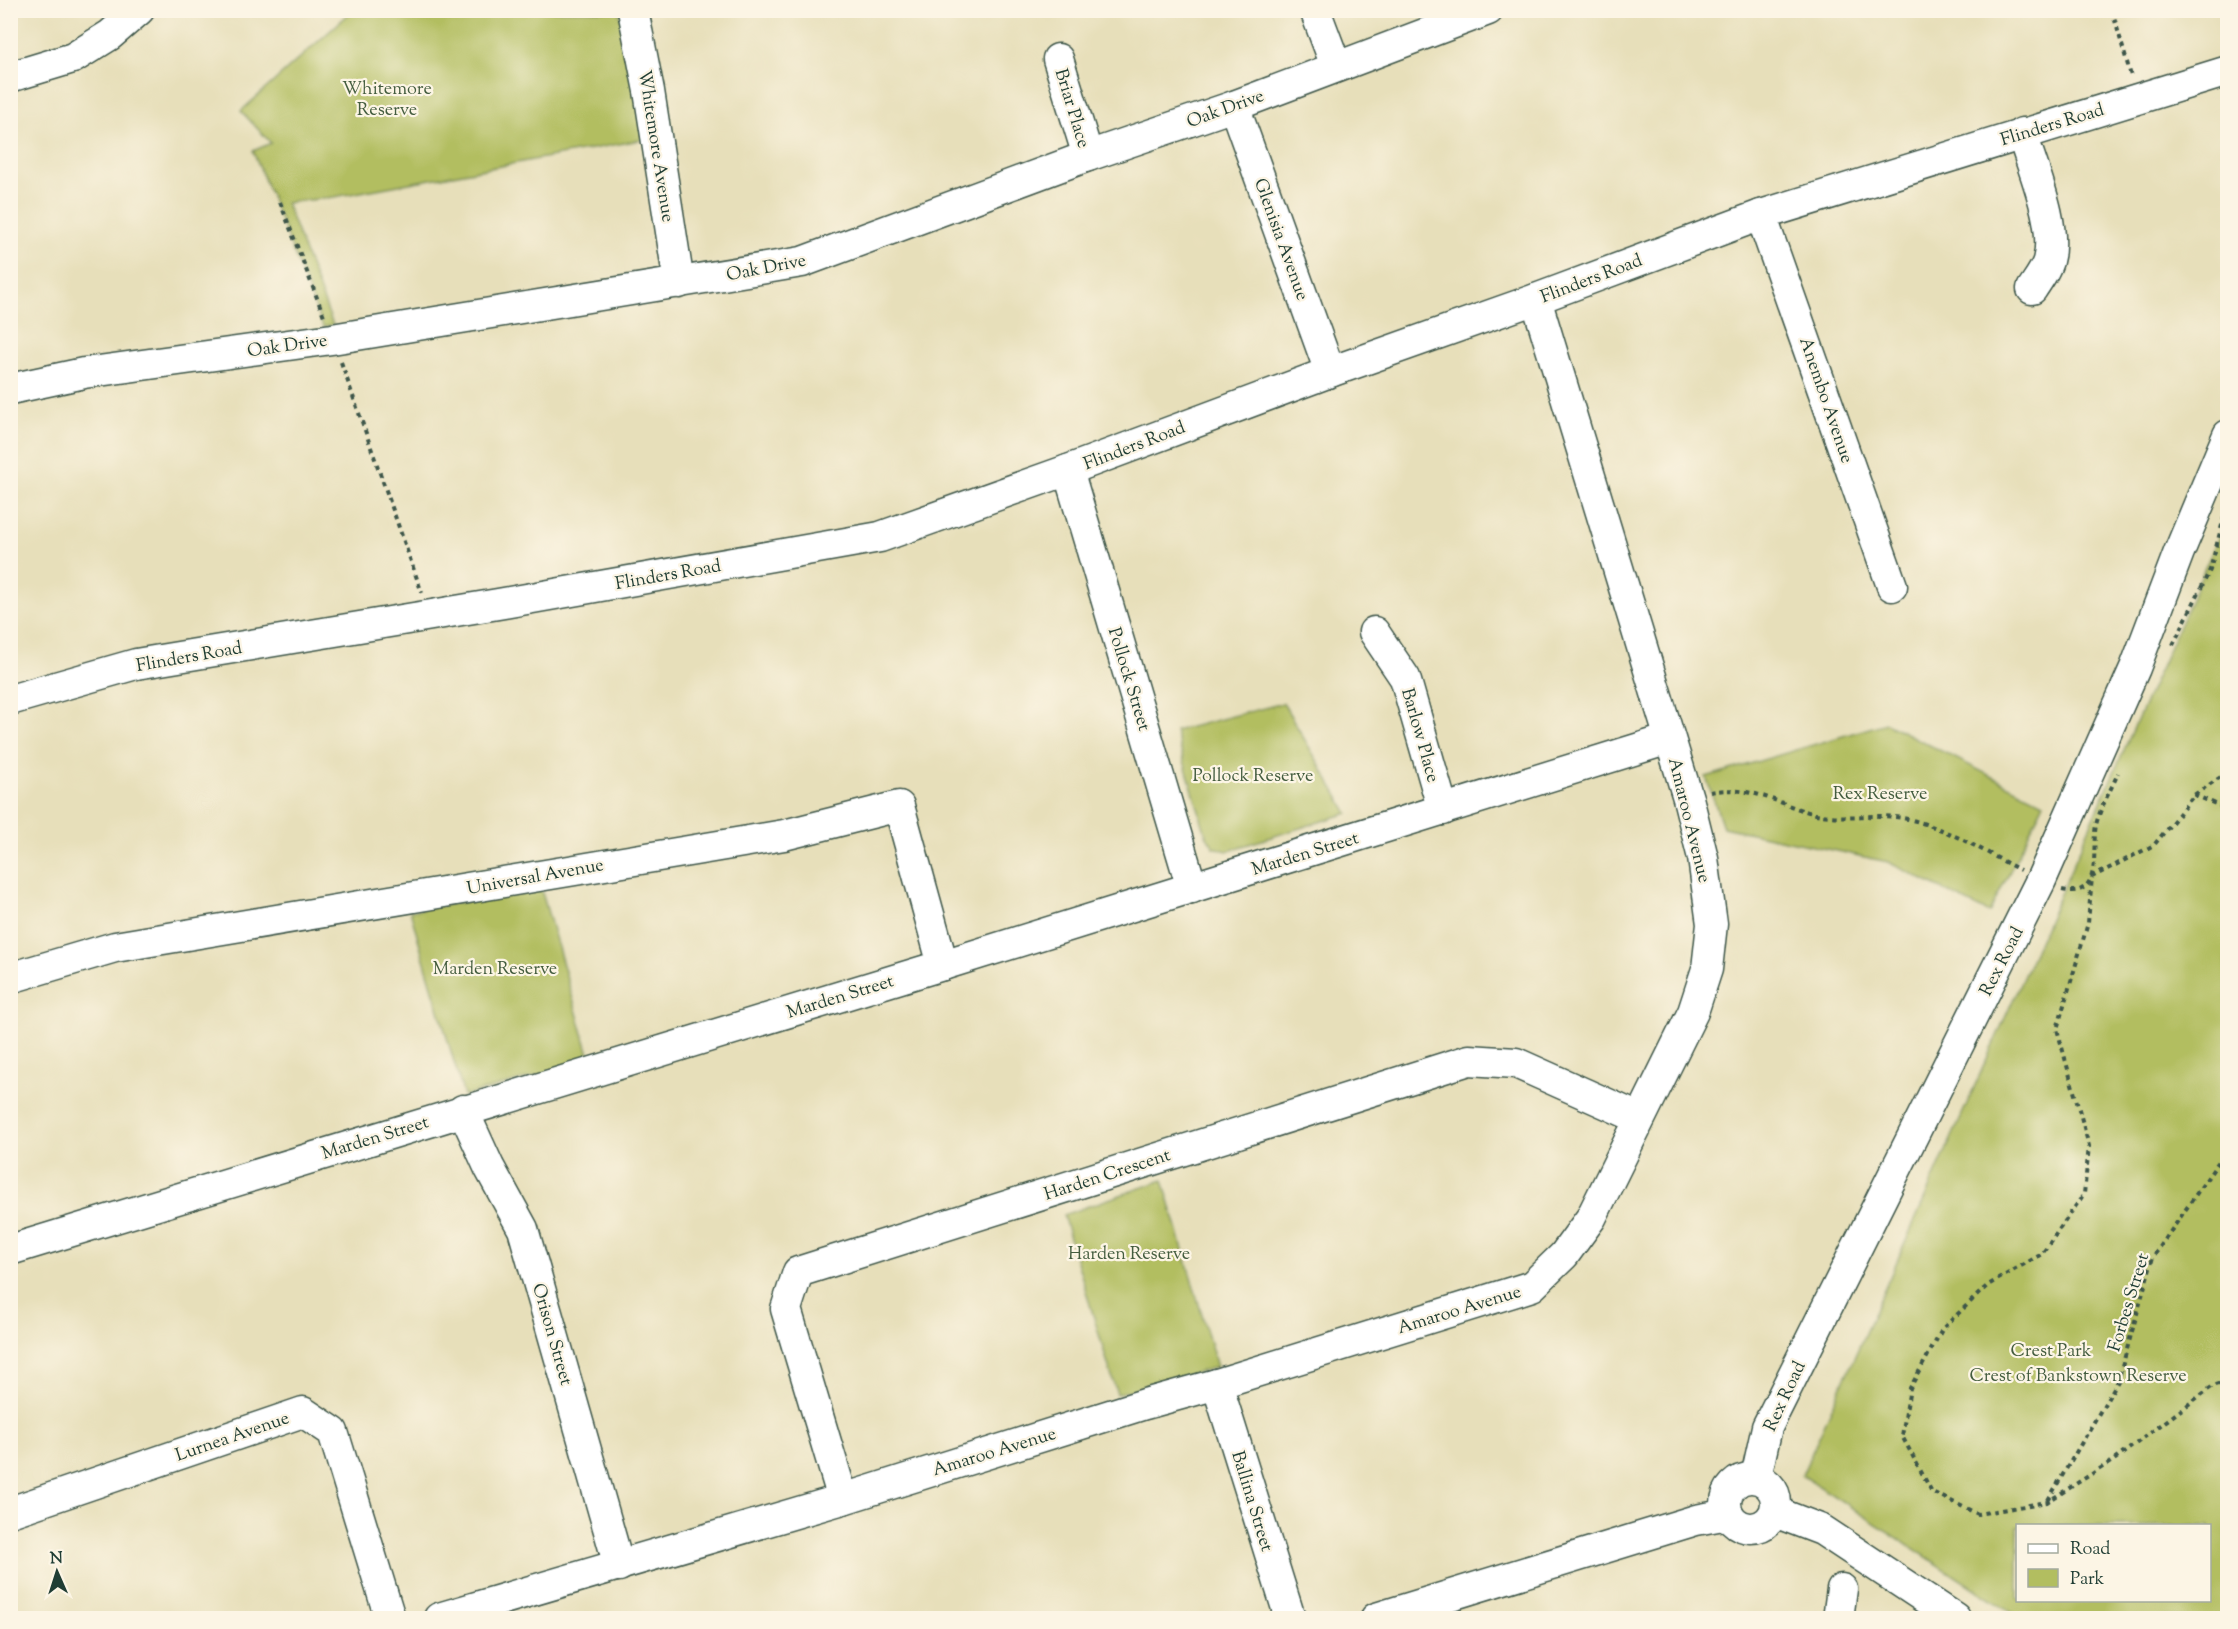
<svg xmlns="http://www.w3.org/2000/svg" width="2238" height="1629" viewBox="0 0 2238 1629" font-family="'Sorts Mill Goudy',serif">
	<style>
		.green { fill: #b2be60; stroke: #687e4a; stroke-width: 1.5; fill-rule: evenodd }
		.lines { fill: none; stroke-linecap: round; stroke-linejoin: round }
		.minor-casing { stroke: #3d5548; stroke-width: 33 }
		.path { stroke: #3d5548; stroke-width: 4; stroke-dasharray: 4.5 4.5; stroke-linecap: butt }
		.minor { stroke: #fff; stroke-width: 30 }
		.labels { text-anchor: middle; stroke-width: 4.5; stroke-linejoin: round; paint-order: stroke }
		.park-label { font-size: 18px; fill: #445d3f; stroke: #fcf5e5 }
		.street-label { font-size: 18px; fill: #1f3d34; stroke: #fcf5e5 }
	</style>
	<rect width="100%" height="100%" fill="#fcf5e5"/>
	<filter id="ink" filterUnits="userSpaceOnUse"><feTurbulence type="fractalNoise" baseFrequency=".0167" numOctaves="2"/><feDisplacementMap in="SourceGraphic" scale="12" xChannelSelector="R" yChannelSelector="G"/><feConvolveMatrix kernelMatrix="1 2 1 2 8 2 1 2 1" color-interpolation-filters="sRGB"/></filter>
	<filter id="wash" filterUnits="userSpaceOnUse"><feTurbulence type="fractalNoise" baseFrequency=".008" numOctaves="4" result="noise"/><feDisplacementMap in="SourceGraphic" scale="24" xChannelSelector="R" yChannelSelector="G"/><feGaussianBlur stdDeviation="1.35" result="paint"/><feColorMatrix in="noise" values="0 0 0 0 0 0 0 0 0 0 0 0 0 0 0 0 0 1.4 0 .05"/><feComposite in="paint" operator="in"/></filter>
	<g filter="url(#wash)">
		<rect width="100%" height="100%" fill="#e7dfba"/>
		<g class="green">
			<path d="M 352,11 L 619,11 L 646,139 L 334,197 L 286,203 L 333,325 L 323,327 L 253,151 L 271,143 L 241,111 Z"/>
			<path d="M 2227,518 L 2227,1618 L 2019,1618 L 1802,1475 ZM 2018,1526 L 2210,1526 L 2210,1600 L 2018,1600 Z"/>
			<path d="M 1283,703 L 1348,813 L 1227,851 L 1214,847 L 1206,835 L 1175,731 Z"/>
			<path d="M 1886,723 L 2044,803 L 1989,913 L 1888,862 L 1723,827 L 1706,777 Z"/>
			<path d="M 541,889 L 591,1061 L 464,1096 L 410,911 Z"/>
			<path d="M 1163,1180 L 1217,1367 L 1117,1394 L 1063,1215 Z"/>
		</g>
	</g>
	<g filter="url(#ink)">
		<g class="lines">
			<g class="minor-casing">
				<g id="minor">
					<path d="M 633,10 L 649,91 L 679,283"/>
					<path d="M 1315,10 L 1336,66"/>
					<path d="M 1058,59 L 1088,156"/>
					<path d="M 10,77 L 73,58 L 110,35 L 139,10"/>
					<path d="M 1234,106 L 1330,372"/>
					<path d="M 2022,133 C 2032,168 2058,225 2048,261 C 2045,271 2037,281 2032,289"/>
					<path d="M 1761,215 L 1892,586"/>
					<path d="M 10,389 L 84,373 L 332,339 L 802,262 L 1088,156 L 1234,106 L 1488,10"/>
					<path d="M 1068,470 L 1192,888"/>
					<path d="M 1374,632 L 1405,678 L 1443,810"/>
					<path d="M 10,700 L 136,664 L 498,604 L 880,537 L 1068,470 L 1330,372 L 1536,299 L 1761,215 L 2228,71"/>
					<path d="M 10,978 L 115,947 L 784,835 L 899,806 L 943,965"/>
					<path d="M 463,1110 L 489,1167 L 523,1229 L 619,1566"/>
					<path d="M 10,1250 L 943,965 L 1669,739"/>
					<path d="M 1217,1384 L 1290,1618"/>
					<path d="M 1756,1477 L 1767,1427 L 2041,880 L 2135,668 L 2179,552 L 2228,435"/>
					<circle cx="1751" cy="1503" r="25"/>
					<path d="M 843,1499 L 786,1309 L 798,1272 L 1469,1060 L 1516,1063 L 1639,1118"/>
					<path d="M 10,1512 L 303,1412 L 333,1432 L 390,1618"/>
					<path d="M 1775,1512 L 1822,1530 L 1955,1618"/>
					<path d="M 439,1618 L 843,1499 L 1145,1404 L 1217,1384 L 1532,1286 L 1564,1255 L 1591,1218 L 1693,1012 L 1707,969 L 1712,924 L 1703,858 L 1688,798 L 1536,299"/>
					<path d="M 1376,1618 L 1696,1520 L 1728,1514"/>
					<path d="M 1838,1618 L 1842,1589"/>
				</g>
			</g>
			<g class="path">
				<path d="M 2112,10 L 2131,76"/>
				<path d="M 280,202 L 324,316"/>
				<path d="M 341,362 L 422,593"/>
				<path d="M 2173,645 L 2210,570 L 2226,510"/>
				<path d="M 2228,772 L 2194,795 L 2154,845 L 2092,877 L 2088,923 L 2057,1029 L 2089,1146 L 2084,1194 L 2042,1254 L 1988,1285 L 1943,1328 L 1910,1388 L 1902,1436 L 1932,1492 L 1978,1514 L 2047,1502 L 2114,1460 L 2213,1386 L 2228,1381"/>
				<path d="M 1710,792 C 1751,784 1779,805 1816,814 C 1845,820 1874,813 1903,818 C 1944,826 1983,851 2020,870"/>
				<path d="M 2194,795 L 2228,809"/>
				<path d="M 2062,890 C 2104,899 2091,851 2096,825 C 2100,808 2111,790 2118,773"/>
				<path d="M 2048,1500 L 2118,1381 L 2153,1257 L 2228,1148"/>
			</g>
			<use href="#minor" class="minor"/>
		</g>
	</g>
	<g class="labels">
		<g class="park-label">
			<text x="387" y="94">Whitemore<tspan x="387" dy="21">Reserve</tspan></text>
			<text x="1253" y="781">Pollock Reserve</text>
			<text x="1880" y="799">Rex Reserve</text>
			<text x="495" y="974">Marden Reserve</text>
			<text x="1129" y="1259">Harden Reserve</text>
			<text x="2051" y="1356">Crest Park</text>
			<text x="2078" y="1381">Crest of Bankstown Reserve</text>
		</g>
		<g class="street-label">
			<text transform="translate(1073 108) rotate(73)" y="6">Briar Place</text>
			<text transform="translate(1225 108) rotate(-20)" y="6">Oak Drive</text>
			<text transform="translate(2052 124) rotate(-17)" y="6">Flinders Road</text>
			<text transform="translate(657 146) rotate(81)" y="6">Whitemore Avenue</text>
			<text transform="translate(1282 239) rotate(70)" y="6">Glenisia Avenue</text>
			<text transform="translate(766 267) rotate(-11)" y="6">Oak Drive</text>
			<text transform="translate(1591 278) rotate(-21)" y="6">Flinders Road</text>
			<text transform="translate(287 345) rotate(-8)" y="6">Oak Drive</text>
			<text transform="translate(1827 400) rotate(71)" y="6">Anembo Avenue</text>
			<text transform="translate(1134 445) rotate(-21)" y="6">Flinders Road</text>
			<text transform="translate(668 574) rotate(-10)" y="6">Flinders Road</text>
			<text transform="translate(189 656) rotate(-10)" y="6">Flinders Road</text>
			<text transform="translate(1130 679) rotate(73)" y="6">Pollock Street</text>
			<text transform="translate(1421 735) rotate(74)" y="6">Barlow Place</text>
			<text transform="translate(1690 820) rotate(76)" y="6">Amaroo Avenue</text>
			<text transform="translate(1305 853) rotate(-17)" y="6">Marden Street</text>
			<text transform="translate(535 876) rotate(-10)" y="6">Universal Avenue</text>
			<text transform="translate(2001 961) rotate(-63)" y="6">Rex Road</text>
			<text transform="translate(840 996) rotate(-17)" y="6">Marden Street</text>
			<text transform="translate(375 1137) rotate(-17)" y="6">Marden Street</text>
			<text transform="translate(1107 1174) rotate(-18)" y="6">Harden Crescent</text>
			<text transform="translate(2128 1302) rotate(-73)" y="6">Forbes Street</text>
			<text transform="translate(1459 1309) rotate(-17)" y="6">Amaroo Avenue</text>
			<text transform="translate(553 1334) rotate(74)" y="6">Orison Street</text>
			<text transform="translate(1784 1396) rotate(-65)" y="6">Rex Road</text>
			<text transform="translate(232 1436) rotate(-19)" y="6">Lurnea Avenue</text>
			<text transform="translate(994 1451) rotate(-17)" y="6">Amaroo Avenue</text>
			<text transform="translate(1253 1501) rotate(73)" y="6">Ballina Street</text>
		</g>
	</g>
	<rect width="2238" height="1629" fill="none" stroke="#fcf5e5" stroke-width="36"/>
	<rect x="2016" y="1524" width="195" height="78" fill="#fcf5e5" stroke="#a4ab9e" stroke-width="1.5"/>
	<rect x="2028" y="1544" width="30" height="9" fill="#ffffff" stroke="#a4ab9e" stroke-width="1.5"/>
	<text x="2070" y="1554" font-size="18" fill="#1f3d34">Road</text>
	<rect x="2028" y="1569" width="30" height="18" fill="#b2be60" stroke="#a4ab9e" stroke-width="1.5"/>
	<text x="2070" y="1584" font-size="18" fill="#1f3d34">Park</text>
	<g transform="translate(57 1572) rotate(357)" stroke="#fcf5e5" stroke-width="4.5" paint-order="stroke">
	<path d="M0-4.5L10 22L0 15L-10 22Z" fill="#1f3d34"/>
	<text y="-9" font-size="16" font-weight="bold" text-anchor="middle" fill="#1f3d34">N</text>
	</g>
</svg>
